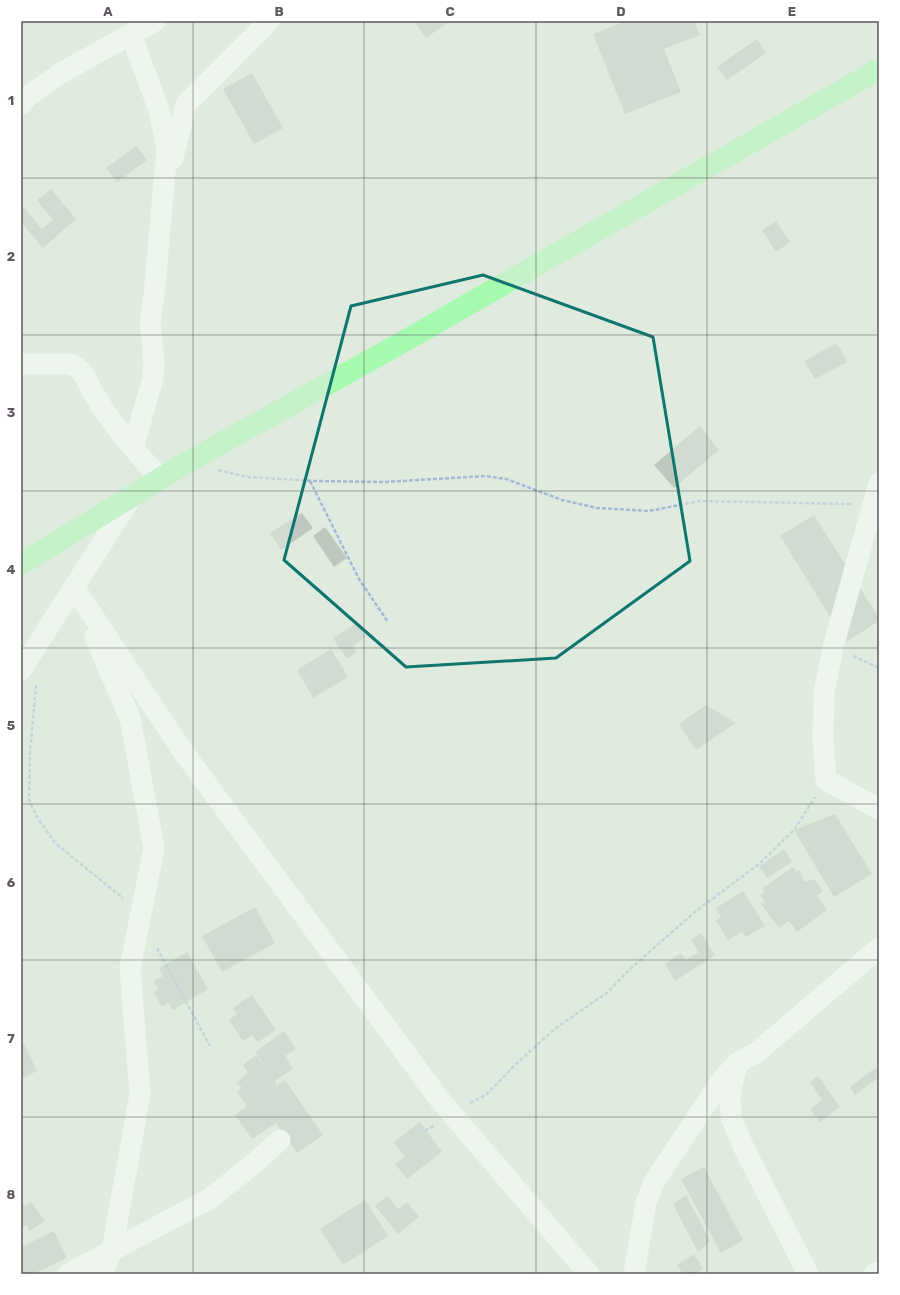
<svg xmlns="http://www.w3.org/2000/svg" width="900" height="1295" viewBox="0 0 900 1295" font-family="Rubik,sans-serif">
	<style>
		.building { fill: #bfc8be }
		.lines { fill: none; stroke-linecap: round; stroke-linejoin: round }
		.path { stroke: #a1b9d3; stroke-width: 2.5; stroke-dasharray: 4 2; stroke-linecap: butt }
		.minor { stroke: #fff; stroke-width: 21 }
		.major { stroke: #a5faad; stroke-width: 22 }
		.marked { fill: none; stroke: #0f766e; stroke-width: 3; stroke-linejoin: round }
		.grid { fill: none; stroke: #5e5860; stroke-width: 1; stroke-opacity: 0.55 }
		.neatline { fill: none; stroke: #5e5860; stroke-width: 1.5 }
		.grid-label { font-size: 13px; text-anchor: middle; font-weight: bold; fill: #5e5860 }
	</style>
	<rect width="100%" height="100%" fill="#e0ebe0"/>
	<g class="building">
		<path d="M 414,21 L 450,21 L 426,38 Z"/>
		<path d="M 625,21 L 694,21 L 700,35 L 664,49 L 681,92 L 625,114 L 593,34 Z"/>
		<path d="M 757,39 L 766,53 L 727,80 L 717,67 Z"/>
		<path d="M 252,73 L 283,128 L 254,144 L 223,89 Z"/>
		<path d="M 136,146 L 147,160 L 117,182 L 106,168 Z"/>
		<path d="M 51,189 L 76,219 L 43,248 L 21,222 L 21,204 L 42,229 L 53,220 L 37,200 Z"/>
		<path d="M 776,221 L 790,242 L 776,252 L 762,230 Z"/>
		<path d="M 837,343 L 847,362 L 815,379 L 804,361 Z"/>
		<path d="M 700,426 L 719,450 L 674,488 L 654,465 Z"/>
		<path d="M 302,513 L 313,528 L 281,550 L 270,533 Z"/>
		<path d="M 814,515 L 879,618 L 879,621 L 846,642 L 780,536 Z"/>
		<path d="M 325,527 L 347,558 L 334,567 L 313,536 Z"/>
		<path d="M 357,623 L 366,637 L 353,646 L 357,652 L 347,659 L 333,638 Z"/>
		<path d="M 331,649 L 348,677 L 313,698 L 297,670 Z"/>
		<path d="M 706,705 L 736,723 L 696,750 L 679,724 Z"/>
		<path d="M 835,814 L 872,874 L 834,897 L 794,830 Z"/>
		<path d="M 784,849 L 792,862 L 767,878 L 759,866 Z"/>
		<path d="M 793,867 L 797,872 L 800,870 L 804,882 L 814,879 L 823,891 L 817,896 L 827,910 L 797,932 L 789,921 L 779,928 L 761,904 L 765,902 L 760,895 L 764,892 L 763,888 Z"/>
		<path d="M 743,891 L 765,926 L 746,937 L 742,932 L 728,940 L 716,920 L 721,917 L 716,908 Z"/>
		<path d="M 255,907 L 275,943 L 222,972 L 202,936 Z"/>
		<path d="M 701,933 L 715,955 L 675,981 L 665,964 L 681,953 L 686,960 L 699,952 L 691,940 Z"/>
		<path d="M 187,952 L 208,989 L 173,1010 L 168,1003 L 162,1007 L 154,992 L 158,989 L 154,981 L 163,976 L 159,968 Z"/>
		<path d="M 252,995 L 276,1030 L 258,1042 L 252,1035 L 243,1041 L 229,1020 L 237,1014 L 233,1008 Z"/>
		<path d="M 284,1031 L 296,1049 L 285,1056 L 293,1069 L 275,1081 L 277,1084 L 272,1088 L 285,1080 L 323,1135 L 297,1153 L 276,1123 L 252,1139 L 235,1115 L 247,1106 L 237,1092 L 242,1088 L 237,1083 L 248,1072 L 243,1065 L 256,1055 L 272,1077 L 255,1052 Z"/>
		<path d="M 21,1038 L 37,1071 L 21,1079 Z"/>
		<path d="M 875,1068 L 879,1070 L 879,1077 L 855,1095 L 850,1087 Z"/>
		<path d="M 818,1076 L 840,1107 L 820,1122 L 810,1109 L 822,1100 L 810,1082 Z"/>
		<path d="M 420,1122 L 442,1152 L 407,1179 L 395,1164 L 405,1157 L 394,1142 Z"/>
		<path d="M 704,1167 L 743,1240 L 721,1253 L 681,1179 Z"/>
		<path d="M 686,1195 L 710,1241 L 698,1252 L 673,1204 Z"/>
		<path d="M 387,1196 L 398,1209 L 407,1202 L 419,1217 L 398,1234 L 375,1206 Z"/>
		<path d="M 21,1200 L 25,1206 L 31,1202 L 45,1221 L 30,1231 L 26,1225 L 21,1229 Z"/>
		<path d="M 365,1200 L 388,1236 L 343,1265 L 320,1229 Z"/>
		<path d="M 54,1231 L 67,1258 L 33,1274 L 21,1274 L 21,1247 Z"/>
		<path d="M 694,1254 L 703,1269 L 695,1274 L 683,1274 L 677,1265 Z"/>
	</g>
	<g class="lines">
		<g class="path">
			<path d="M 218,470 L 247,477 L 315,481 L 384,482 L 486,476 L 506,479 L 562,500 L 597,508 L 649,511 L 700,501 L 851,504"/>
			<path d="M 310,481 L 359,579 L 388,622"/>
			<path d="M 853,656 L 879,668"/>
			<path d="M 36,685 L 30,753 L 29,800 L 37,817 L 56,844 L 123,898"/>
			<path d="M 157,948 L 210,1046"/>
			<path d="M 470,1103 L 486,1095 L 516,1064 L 556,1028 L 608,992 L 630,969 L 696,911 L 759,864 L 794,830 L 815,797"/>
			<path d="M 425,1131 L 435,1125"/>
		</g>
		<g class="minor">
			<path d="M 131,34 L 159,110 L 167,149 L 154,296 L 150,322 L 154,362 L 153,378 L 133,448"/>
			<path d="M 21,104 L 28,96 L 61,73 L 155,21"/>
			<path d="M 173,158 L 186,104 L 269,21"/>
			<path d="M 21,364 L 70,364 C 84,368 87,383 94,394 C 112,426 137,452 161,480"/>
			<path d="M 879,483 L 833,647 L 824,693 L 823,739 L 826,780 L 879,809"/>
			<path d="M 74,587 L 184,753 L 440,1100 L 589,1274"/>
			<path d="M 95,637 L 130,718 L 154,848 L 130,968 L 140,1094 L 112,1251 L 102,1274"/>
			<path d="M 21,670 L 131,498"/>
			<path d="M 736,1068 L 730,1094 L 731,1117 L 744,1148 L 808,1274"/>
			<path d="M 68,1274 L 209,1199 L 251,1166 L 280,1140"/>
			<path d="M 634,1274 L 646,1203 L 654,1182 L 721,1081 L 737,1063 L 756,1053 L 879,948"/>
			<path d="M 874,1274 L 879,1272"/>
		</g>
		<path class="major" d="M 21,564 L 186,463 L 401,343 L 879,69"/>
	</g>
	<path d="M0 0H900V1295H0ZM 483,275 L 653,337 L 690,561 L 556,658 L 406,667 L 284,560 L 351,306 Z" fill="#e0ebe0" fill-opacity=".55" fill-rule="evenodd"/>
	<path class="marked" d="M 483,275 L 653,337 L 690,561 L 556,658 L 406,667 L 284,560 L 351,306 Z"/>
	<path class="grid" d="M 193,21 L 193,1274M 364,21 L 364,1274M 536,21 L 536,1274M 707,21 L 707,1274M 21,178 L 879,178M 21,335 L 879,335M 21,491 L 879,491M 21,648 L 879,648M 21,804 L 879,804M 21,960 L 879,960M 21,1117 L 879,1117"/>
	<rect width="900" height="1295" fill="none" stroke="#ffffff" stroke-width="44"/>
	<rect x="22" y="22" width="856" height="1251" class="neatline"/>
	<g class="grid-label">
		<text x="108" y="16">A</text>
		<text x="279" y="16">B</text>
		<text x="450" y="16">C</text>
		<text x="621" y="16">D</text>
		<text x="792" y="16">E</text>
		<text x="11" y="105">1</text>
		<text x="11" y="261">2</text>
		<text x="11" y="417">3</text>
		<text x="11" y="574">4</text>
		<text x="11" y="730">5</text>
		<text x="11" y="887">6</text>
		<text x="11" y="1043">7</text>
		<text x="11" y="1199">8</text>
	</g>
</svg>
